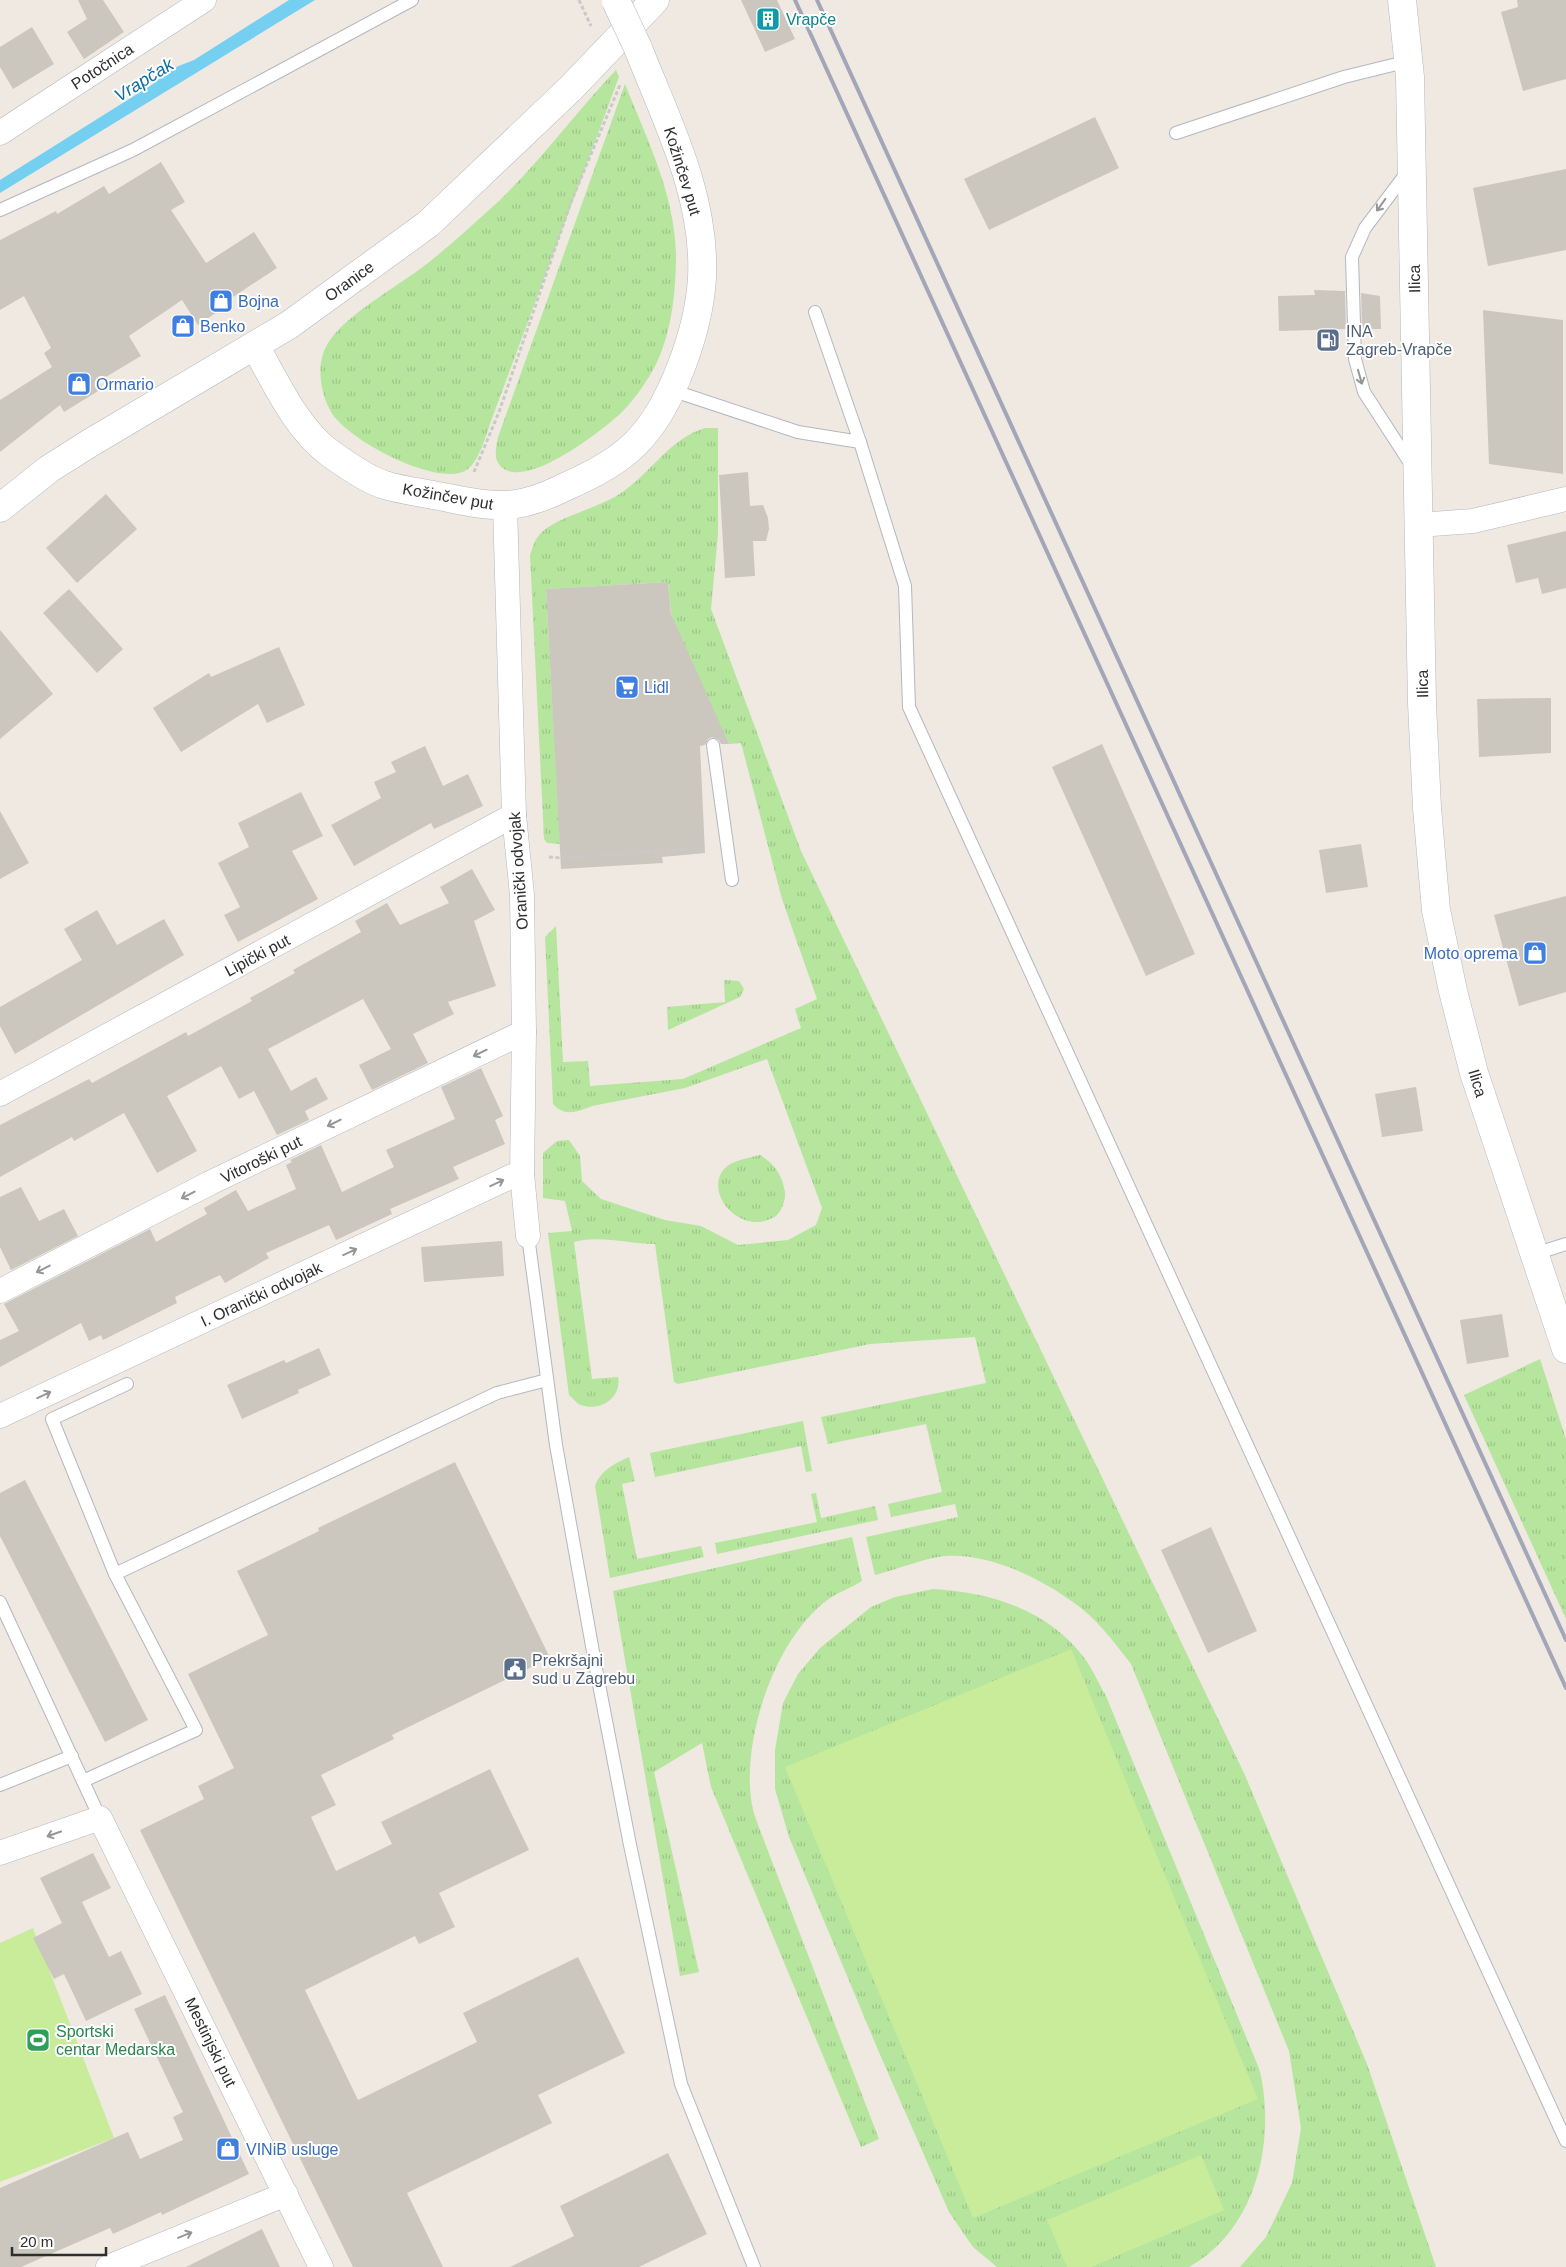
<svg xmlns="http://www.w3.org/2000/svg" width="1566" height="2267" viewBox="0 0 1566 2267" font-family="Helvetica,sans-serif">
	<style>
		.grass { fill: url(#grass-tufts) }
		.pitch { fill: #c9ec9a }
		.water { fill: #75cff0 }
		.building { fill: #cbc7bf }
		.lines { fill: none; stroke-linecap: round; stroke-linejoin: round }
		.service-casing { stroke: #b4b7c1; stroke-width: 14 }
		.minor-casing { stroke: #b4b7c1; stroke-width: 25 }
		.tertiary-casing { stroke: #b4b7c1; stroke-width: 29 }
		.secondary-casing { stroke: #b4b7c1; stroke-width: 29 }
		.path { stroke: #c9c9c9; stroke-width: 3; stroke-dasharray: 4 2.5; stroke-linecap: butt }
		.service { stroke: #fff; stroke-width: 12 }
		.minor { stroke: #fff; stroke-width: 24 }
		.tertiary { stroke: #fff; stroke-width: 28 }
		.secondary { stroke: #fff; stroke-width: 28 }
		.rail { stroke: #a3a6b8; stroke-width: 4 }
		.tertiary-bridge-casing { stroke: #b4b7c1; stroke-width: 29; stroke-linecap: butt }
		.tertiary-bridge { stroke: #fff; stroke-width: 28 }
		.oneway { stroke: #969696 }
		.labels { text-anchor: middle; stroke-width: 4; stroke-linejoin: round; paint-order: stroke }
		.culture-label { font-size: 16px; fill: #0d838f; stroke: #fff; text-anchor: start }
		.street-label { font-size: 16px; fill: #2e2e2e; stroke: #fff }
		.shop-label { font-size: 16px; fill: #366cbe; stroke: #fff; text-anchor: start }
		.service-label { font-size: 16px; fill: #4e5e75; stroke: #fff; text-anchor: start }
		.leisure-label { font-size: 16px; fill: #27864d; stroke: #fff; text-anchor: start }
		.water-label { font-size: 18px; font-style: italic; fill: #0d6fa3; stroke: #fff }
	</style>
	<defs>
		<pattern id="grass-tufts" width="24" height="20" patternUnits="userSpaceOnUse" patternTransform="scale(1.25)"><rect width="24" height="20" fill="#b6e59e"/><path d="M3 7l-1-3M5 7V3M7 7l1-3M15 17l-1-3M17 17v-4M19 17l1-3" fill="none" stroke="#9dc588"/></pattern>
	</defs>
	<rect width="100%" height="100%" fill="#efe9e1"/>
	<g class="grass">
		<path d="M 616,70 L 619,77 L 491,421 C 486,435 480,459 468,469 C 441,490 344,439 330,410 C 320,391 316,364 327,345 C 341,318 395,288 420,269 C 444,251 467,230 489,210 C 536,168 573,115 616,70 Z"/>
		<path d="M 625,84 C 647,139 675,195 676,255 C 676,290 672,330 657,362 C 649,379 635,399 622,412 C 602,431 531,486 504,469 C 500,466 496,461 496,456 C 495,451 497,443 498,437 Z"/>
		<path d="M 705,428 L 718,428 L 718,534 L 711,609 L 801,851 L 1244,1773 L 1367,2064 L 1436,2267 L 1240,2267 L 1266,2237 L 1292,2183 L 1301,2128 L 1289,2051 L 1131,1664 C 1113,1641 1095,1616 1070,1600 C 1036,1576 988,1553 945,1556 C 925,1558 895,1570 875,1575 L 866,1537 L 958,1517 L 955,1504 L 891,1517 L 888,1504 L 942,1492 L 926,1424 L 828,1444 L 821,1417 L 986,1383 L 975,1337 L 870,1344 L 678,1384 L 674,1382 L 655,1244 C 628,1244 601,1235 574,1242 L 592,1379 L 618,1377 C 622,1397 601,1412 581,1405 C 577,1404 573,1398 569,1395 L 548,1233 L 572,1231 L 565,1201 L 543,1198 L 543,1153 L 557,1141 L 569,1140 L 580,1156 L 582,1181 L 601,1199 L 665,1220 L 701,1226 L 738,1245 L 788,1240 L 816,1225 L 822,1208 L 767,1059 L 685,1088 L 592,1106 C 578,1112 564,1117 553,1104 L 545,937 L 556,926 L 563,1062 L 588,1061 L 590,1086 L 683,1079 L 801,1028 L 795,1009 L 817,999 L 782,899 L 741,743 L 729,744 L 673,630 L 668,582 L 546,589 L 560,844 L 547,843 L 544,839 L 530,555 C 533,547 535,538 542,532 C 561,515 601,508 624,491 C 652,471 671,438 705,428 Z"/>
		<path d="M 724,980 L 739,981 L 744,989 L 740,997 L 668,1030 L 667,1007 L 725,1002 Z"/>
		<path d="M 760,1155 C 775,1164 782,1175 785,1192 C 786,1199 782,1211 776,1216 C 742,1238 703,1194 724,1169 C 732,1160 749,1158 760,1155 Z"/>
		<path d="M 1540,1359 L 1566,1439 L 1566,1619 L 1464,1395 Z"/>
		<path d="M 803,1421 L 812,1471 L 806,1472 L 801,1446 L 655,1477 L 650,1453 Z"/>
		<path d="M 629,1457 L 635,1481 L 622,1484 L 637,1559 L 701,1546 L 704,1557 L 610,1578 L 595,1486 C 601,1470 614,1464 629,1457 Z"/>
		<path d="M 816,1493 L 821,1518 L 875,1506 L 878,1520 L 717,1554 L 715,1543 L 817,1522 L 811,1494 Z"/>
		<path d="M 852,1537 L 862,1581 C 851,1588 836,1593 826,1601 C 775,1640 743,1736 751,1798 C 752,1812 759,1826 763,1838 L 879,2139 L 861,2147 L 711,1787 L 702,1743 L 654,1772 L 699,1972 L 680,1976 L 613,1591 Z"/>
		<path d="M 933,1589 C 991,1592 1049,1610 1085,1659 C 1093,1670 1099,1684 1106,1696 L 1251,2049 C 1255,2059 1261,2071 1262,2082 C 1274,2149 1253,2232 1189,2267 L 997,2267 L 973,2247 L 949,2212 L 878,2050 L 789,1837 L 775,1789 L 775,1750 L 783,1703 L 798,1674 L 820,1648 L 871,1607 L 895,1597 Z"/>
	</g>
	<g class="pitch">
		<path d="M 1071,1649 L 1258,2099 L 973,2218 L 785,1767 Z"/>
		<path d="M 33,1928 L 114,2138 L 0,2182 L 0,1943 Z"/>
		<path d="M 1201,2155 L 1224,2210 L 1091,2267 L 1067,2267 L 1047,2220 Z"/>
	</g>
	<path class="water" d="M 289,0 L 315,0 L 0,193 L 0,180 L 153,84 L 171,69 L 194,60 Z"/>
	<g class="building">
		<path d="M 78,0 L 103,0 L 124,32 L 84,59 L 67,32 L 87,19 Z"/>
		<path d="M 741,0 L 777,0 L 795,39 L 765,52 Z"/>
		<path d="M 1517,0 L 1566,0 L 1566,79 L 1523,91 L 1501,12 L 1518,7 Z"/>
		<path d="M 32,27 L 54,64 L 13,89 L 0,67 L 0,47 Z"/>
		<path d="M 1095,117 L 1119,168 L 989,230 L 964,179 Z"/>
		<path d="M 161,162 L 185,202 L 171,210 L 206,263 L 254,232 L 277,268 L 230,299 L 232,302 L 198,325 L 182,300 L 129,336 L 141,356 L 99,381 L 103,388 L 64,412 L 60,405 L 0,452 L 0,400 L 52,367 L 44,353 L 51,348 L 24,296 L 0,310 L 0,240 L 56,211 L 57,214 L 104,186 L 109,194 Z"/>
		<path d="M 1566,169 L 1566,250 L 1488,266 L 1473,188 Z"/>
		<path d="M 1314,290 L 1345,291 L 1346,329 L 1279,331 L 1278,296 L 1315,295 Z"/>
		<path d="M 1361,293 L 1380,296 L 1381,329 L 1362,329 Z"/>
		<path d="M 1483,310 L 1563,320 L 1563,474 L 1489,464 Z"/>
		<path d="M 748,472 L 750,506 L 763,505 L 768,518 L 769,529 L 766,541 L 753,541 L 755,576 L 725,578 L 719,475 Z"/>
		<path d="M 106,494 L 137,529 L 77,583 L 46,548 Z"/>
		<path d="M 1566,531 L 1566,588 L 1542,594 L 1538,578 L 1516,583 L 1507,545 Z"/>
		<path d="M 668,582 L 671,614 L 729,744 L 721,744 L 719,740 L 712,737 L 708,739 L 705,745 L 700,746 L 705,853 L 662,857 L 663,863 L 561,869 L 546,589 Z"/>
		<path d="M 69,589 L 123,649 L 97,673 L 43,613 Z"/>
		<path d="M 0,630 L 53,694 L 0,739 Z"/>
		<path d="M 279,647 L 305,705 L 267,723 L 258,704 L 181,752 L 153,708 L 209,673 L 211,677 Z"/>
		<path d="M 1551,698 L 1551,753 L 1479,757 L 1477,699 Z"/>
		<path d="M 1102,744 L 1195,954 L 1146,976 L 1052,767 Z"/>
		<path d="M 425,746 L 443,786 L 468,774 L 483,806 L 434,829 L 431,823 L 354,866 L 331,825 L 381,798 L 374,782 L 396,772 L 391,762 Z"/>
		<path d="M 301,792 L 323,836 L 292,851 L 318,899 L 238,942 L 224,915 L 240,907 L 218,863 L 249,847 L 238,823 Z"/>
		<path d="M 0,811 L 29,863 L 0,879 Z"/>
		<path d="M 1361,844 L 1368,887 L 1326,893 L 1319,850 Z"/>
		<path d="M 472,869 L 495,910 L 474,921 L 496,986 L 448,1002 L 454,1014 L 413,1034 L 428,1063 L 372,1090 L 359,1065 L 391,1049 L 363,999 L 268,1049 L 291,1091 L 316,1077 L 328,1099 L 305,1111 L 309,1120 L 277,1135 L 254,1091 L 239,1099 L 221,1066 L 167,1096 L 197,1151 L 157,1173 L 124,1113 L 74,1141 L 72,1137 L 0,1177 L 0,1125 L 89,1079 L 92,1083 L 186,1032 L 188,1036 L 252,1001 L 250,998 L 295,973 L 293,970 L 361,932 L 355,921 L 387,903 L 400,925 L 449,903 L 440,887 Z"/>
		<path d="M 1566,896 L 1566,992 L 1519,1006 L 1494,915 Z"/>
		<path d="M 97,910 L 117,945 L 164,919 L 184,955 L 15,1054 L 0,1026 L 0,1007 L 82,960 L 64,929 Z"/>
		<path d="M 481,1068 L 503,1116 L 495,1120 L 505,1144 L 453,1167 L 459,1179 L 390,1209 L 392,1214 L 336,1240 L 329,1225 L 266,1253 L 269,1258 L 225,1283 L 220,1275 L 175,1297 L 177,1303 L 103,1340 L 101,1335 L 89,1341 L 81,1323 L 0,1367 L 0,1340 L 19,1331 L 4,1304 L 150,1229 L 156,1242 L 207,1214 L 204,1208 L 236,1190 L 248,1211 L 296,1189 L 286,1165 L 292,1162 L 290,1160 L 321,1145 L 342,1192 L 394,1167 L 386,1150 L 455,1119 L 441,1087 Z"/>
		<path d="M 1416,1087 L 1423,1131 L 1382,1137 L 1375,1094 Z"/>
		<path d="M 21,1187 L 39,1221 L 64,1209 L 78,1236 L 11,1270 L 0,1247 L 0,1197 Z"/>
		<path d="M 502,1241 L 504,1276 L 424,1282 L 421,1247 Z"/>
		<path d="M 1502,1314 L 1509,1357 L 1467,1364 L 1460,1320 Z"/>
		<path d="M 319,1348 L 331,1375 L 298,1390 L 299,1393 L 242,1419 L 227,1385 L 284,1360 L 286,1363 Z"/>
		<path d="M 455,1462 L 550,1658 L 392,1735 L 394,1739 L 321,1775 L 336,1805 L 311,1817 L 336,1871 L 392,1844 L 381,1822 L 490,1769 L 529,1850 L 439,1893 L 455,1927 L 419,1944 L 415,1936 L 305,1990 L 358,2100 L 477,2042 L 463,2013 L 578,1957 L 625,2053 L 538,2095 L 552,2123 L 407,2193 L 443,2267 L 353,2267 L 140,1830 L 204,1799 L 198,1786 L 234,1768 L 188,1674 L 268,1635 L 237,1571 L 319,1531 L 318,1528 Z"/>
		<path d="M 25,1480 L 148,1720 L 105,1742 L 0,1536 L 0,1493 Z"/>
		<path d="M 1211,1527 L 1257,1631 L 1208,1653 L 1161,1550 Z"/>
		<path d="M 93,1853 L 111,1888 L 82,1902 L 109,1957 L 121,1951 L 142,1994 L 86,2021 L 64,1974 L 54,1979 L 33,1938 L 62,1923 L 40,1878 Z"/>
		<path d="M 165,1995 L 249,2174 L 162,2215 L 161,2212 L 113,2234 L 110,2228 L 21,2267 L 0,2267 L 0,2188 L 128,2132 L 140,2159 L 183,2140 L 173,2117 L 183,2112 L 134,2009 Z"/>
		<path d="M 668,2153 L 707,2234 L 639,2267 L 510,2267 L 574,2236 L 560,2206 Z"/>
		<path d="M 262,2229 L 280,2267 L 186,2267 Z"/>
	</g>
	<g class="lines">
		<g class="service-casing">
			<g id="service">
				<path d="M 1176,133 L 1344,77 L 1409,61"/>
				<path d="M 1408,171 L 1365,228 L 1352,257 L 1355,359 L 1364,392 L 1412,466"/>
				<path d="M 0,210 L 133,150 L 412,0"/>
				<path d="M 671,390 L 798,432 L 860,442 L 815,312"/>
				<path d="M 860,442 L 905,586 L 909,707 L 1566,2141"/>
				<path d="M 713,745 L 732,880"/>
				<path d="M 528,1236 L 556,1445 L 597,1674 L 630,1845 L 681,2084 L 754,2267"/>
				<path d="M 1535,1254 L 1566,1244"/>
				<path d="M 115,1574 L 497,1393 L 547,1380"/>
				<path d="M 0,1602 L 100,1818"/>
				<path d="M 83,1781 L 196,1730 L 115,1574 L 52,1419 L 127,1384"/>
				<path d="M 0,1785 L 72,1756"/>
			</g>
		</g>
		<g class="minor-casing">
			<g id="minor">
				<path d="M 0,133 L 204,0"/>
				<path d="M 505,506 L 514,815 L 522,895 L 524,1032 L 522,1174 L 528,1236"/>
				<path d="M 1419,525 L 1473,521 L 1566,499"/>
				<path d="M 0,1094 L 514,815"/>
				<path d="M 0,1291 L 210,1183 L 524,1032"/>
				<path d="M 0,1416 L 512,1176 L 522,1174"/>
				<path d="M 0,1853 L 100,1818 L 321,2267"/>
				<path d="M 108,2267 L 286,2194"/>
			</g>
		</g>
		<g class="tertiary-casing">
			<path id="tertiary" d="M 255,346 C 276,382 296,429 331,454 C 345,464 370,481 385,485 C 401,490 418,492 433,495 C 456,499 480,506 504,505 C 524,505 549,495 567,486 C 590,476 617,462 635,444 C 672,408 699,329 702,278 C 706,196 667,122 638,48"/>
		</g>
		<g class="secondary-casing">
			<g id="secondary">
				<path d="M 1402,0 L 1410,77 L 1422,703 L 1427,808 L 1436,910 L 1453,991 L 1474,1073 L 1566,1349"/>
				<path d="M 0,508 L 49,469 L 90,443 L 289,325 L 428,224 L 571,88 L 655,0"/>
			</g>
		</g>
		<g class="path">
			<path d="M 579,0 L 591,26"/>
			<path d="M 474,472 L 499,412 L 571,202 L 620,85"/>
			<path d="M 549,857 L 561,858 L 702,848"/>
		</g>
		<use href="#service" class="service"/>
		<use href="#minor" class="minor"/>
		<use href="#tertiary" class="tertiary"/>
		<use href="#secondary" class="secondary"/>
		<g class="rail">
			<path d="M 795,0 L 1566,1688"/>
			<path d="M 817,0 L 1566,1640"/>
		</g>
		<g class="tertiary-bridge-casing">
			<path id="tertiary-bridge" d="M 616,1 L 638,48"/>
		</g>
		<use href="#tertiary-bridge" class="tertiary-bridge"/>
	</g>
	<defs><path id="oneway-shaft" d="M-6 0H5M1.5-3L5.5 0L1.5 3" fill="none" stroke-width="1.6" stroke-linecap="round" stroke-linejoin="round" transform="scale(1.25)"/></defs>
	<g class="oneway">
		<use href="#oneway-shaft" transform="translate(1381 205) rotate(126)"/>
		<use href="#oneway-shaft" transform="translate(1360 377) rotate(74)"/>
		<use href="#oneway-shaft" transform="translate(480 1053) rotate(154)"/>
		<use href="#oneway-shaft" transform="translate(334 1123) rotate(154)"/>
		<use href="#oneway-shaft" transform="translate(497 1183) rotate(-25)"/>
		<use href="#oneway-shaft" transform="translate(188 1195) rotate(153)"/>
		<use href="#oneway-shaft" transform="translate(350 1252) rotate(-25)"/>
		<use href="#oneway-shaft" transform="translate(43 1269) rotate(153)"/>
		<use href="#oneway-shaft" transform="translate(44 1395) rotate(-25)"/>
		<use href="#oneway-shaft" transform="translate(54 1834) rotate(161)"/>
		<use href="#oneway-shaft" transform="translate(185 2235) rotate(-22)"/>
	</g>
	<defs>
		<g id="building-square" transform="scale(1.25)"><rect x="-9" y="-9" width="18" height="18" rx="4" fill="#0f9aa8" stroke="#fff"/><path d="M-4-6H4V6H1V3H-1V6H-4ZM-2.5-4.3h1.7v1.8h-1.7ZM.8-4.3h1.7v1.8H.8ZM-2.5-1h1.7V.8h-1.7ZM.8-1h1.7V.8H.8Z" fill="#fff"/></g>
		<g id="shop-square" transform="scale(1.25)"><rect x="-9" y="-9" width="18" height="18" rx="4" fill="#3f7fe0" stroke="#fff"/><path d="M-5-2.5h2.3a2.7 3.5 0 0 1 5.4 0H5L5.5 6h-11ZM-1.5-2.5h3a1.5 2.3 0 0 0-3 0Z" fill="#fff"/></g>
		<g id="fuel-square" transform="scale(1.25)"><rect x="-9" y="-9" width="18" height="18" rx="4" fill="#5c6f8a" stroke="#fff"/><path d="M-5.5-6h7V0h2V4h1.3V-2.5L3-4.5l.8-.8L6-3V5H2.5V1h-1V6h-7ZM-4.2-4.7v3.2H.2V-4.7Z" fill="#fff"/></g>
		<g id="supermarket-square" transform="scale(1.25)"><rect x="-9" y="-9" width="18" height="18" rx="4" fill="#3f7fe0" stroke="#fff"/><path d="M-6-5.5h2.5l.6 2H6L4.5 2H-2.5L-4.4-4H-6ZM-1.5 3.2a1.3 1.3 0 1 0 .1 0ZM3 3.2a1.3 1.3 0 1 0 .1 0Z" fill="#fff"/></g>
		<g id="civic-square" transform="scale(1.25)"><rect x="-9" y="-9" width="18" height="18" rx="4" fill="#5c6f8a" stroke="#fff"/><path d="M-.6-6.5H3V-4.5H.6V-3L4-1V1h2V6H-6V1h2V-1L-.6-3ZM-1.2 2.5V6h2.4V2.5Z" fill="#fff"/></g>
		<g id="stadium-square" transform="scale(1.25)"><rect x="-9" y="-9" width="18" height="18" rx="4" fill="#2e9e5b" stroke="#fff"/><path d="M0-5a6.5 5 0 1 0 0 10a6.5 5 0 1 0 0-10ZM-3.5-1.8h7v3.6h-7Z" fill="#fff"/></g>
	</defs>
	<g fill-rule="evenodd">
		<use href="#building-square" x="768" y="19"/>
		<use href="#shop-square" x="221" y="301"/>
		<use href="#shop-square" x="183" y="326"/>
		<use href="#fuel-square" x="1328" y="340"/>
		<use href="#shop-square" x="79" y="384"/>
		<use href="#supermarket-square" x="627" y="687"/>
		<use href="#shop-square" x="1535" y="953"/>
		<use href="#civic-square" x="515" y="1669"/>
		<use href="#stadium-square" x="38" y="2040"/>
		<use href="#shop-square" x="228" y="2149"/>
	</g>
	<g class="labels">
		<g class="culture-label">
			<text x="786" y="25">Vrapče</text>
		</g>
		<g class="street-label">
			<text transform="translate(102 66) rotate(-33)" y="6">Potočnica</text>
			<text transform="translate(683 171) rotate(73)" y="6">Kožinčev put</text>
			<text transform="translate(1414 279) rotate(-91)" y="6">Ilica</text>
			<text transform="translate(349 281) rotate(-36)" y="6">Oranice</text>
			<text transform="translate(448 496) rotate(10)" y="6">Kožinčev put</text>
			<text transform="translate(1422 684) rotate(-91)" y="6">Ilica</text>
			<text transform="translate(518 871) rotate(-94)" y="6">Oranički odvojak</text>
			<text transform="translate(257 955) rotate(-28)" y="6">Lipički put</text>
			<text transform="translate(1478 1083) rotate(73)" y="6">Ilica</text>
			<text transform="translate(261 1159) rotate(-26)" y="6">Vitoroški put</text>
			<text transform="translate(261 1294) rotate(-25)" y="6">I. Oranički odvojak</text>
			<text transform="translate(211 2042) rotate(64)" y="6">Mestinjski put</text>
		</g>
		<g class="shop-label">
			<text x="238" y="307">Bojna</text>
			<text x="200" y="332">Benko</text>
			<text x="96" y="390">Ormario</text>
			<text x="644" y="693">Lidl</text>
			<text x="1518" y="959" text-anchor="end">Moto oprema</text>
			<text x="246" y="2155">VINiB usluge</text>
		</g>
		<g class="service-label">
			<text x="1346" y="337">INA<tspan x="1346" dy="18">Zagreb-Vrapče</tspan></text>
			<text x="532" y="1666">Prekršajni<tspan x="532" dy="18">sud u Zagrebu</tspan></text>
		</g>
		<g class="leisure-label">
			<text x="56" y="2037">Sportski<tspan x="56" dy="18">centar Medarska</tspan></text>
		</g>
		<g class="water-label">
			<text transform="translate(144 80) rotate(-32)" y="6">Vrapčak</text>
		</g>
	</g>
	<path d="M12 2247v8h94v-8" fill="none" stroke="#2e2e2e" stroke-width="2.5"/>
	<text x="20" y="2247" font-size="15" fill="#2e2e2e" stroke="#ffffff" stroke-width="4" paint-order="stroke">20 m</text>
</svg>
